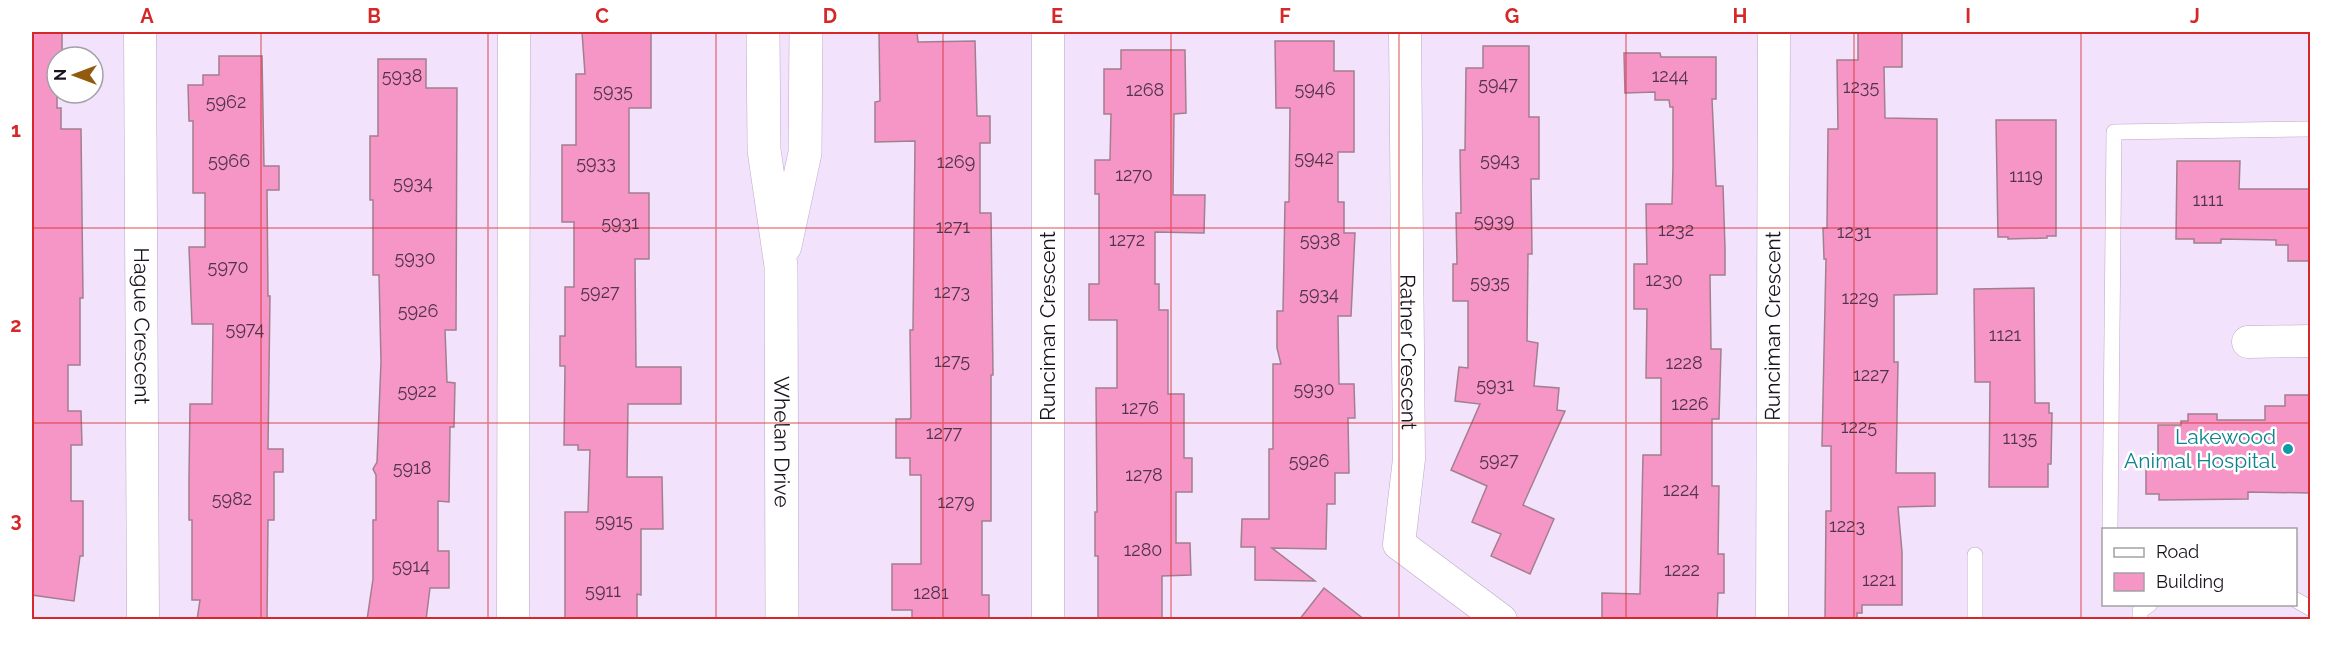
<svg xmlns="http://www.w3.org/2000/svg" width="2342" height="651" viewBox="0 0 2342 651" font-family="Raleway,sans-serif">
	<style>
		.building { fill: #f696c6; stroke: #a27f8f; stroke-width: 1.5 }
		.lines { fill: none; stroke-linecap: round; stroke-linejoin: round }
		.service-casing { stroke: #bca8c6; stroke-width: 16 }
		.minor-casing { stroke: #bca8c6; stroke-width: 33 }
		.tertiary-casing { stroke: #bca8c6; stroke-width: 34 }
		.service { stroke: #fff; stroke-width: 15 }
		.minor { stroke: #fff; stroke-width: 32 }
		.tertiary { stroke: #fff; stroke-width: 33 }
		.grid { fill: none; stroke: #d62828; stroke-width: 1.5; stroke-opacity: 0.55 }
		.culture-dot { fill: #0f9aa8; stroke: #fff; stroke-width: 2 }
		.labels { text-anchor: middle; stroke-width: 5; stroke-linejoin: round; paint-order: stroke }
		.number-label { font-size: 18px; fill: #513448 }
		.street-label { font-size: 21px; fill: #1a131e; stroke: #fff }
		.culture-label { font-size: 21px; fill: #0d838f; stroke: #fff; text-anchor: end }
		.neatline { fill: none; stroke: #d62828; stroke-width: 2 }
		.grid-label { font-size: 20px; text-anchor: middle; font-weight: bold; fill: #d62828 }
	</style>
	<rect width="100%" height="100%" fill="#f3e2fb"/>
	<g class="building">
		<path d="M 32,32 L 62,32 L 62,57 L 57,57 L 57,108 L 61,108 L 61,129 L 81,129 L 83,298 L 80,298 L 80,365 L 68,365 L 68,411 L 81,411 L 82,445 L 71,445 L 71,501 L 83,501 L 83,556 L 80,556 L 74,601 L 32,595 Z"/>
		<path d="M 582,32 L 651,32 L 651,108 L 629,108 L 629,193 L 649,193 L 649,259 L 635,259 L 636,367 L 681,367 L 681,404 L 628,404 L 627,477 L 662,477 L 663,529 L 641,529 L 641,595 L 637,594 L 637,620 L 565,620 L 565,512 L 588,512 L 590,450 L 578,450 L 578,445 L 564,445 L 565,366 L 560,366 L 560,336 L 565,336 L 565,287 L 574,287 L 574,222 L 562,222 L 562,145 L 576,145 L 576,74 L 585,74 Z"/>
		<path d="M 879,32 L 917,32 L 918,42 L 975,41 L 977,116 L 990,116 L 990,143 L 980,143 L 980,213 L 991,213 L 993,375 L 991,375 L 991,521 L 982,521 L 982,595 L 989,595 L 989,620 L 912,620 L 912,610 L 892,610 L 892,564 L 921,564 L 921,475 L 910,475 L 910,458 L 896,458 L 896,419 L 910,419 L 911,417 L 910,330 L 913,330 L 915,141 L 875,142 L 875,102 L 880,101 Z"/>
		<path d="M 1858,32 L 1902,32 L 1902,67 L 1884,67 L 1885,118 L 1937,119 L 1937,294 L 1894,295 L 1894,362 L 1898,362 L 1896,473 L 1935,473 L 1935,506 L 1898,507 L 1902,552 L 1902,605 L 1862,605 L 1862,613 L 1857,613 L 1857,620 L 1825,620 L 1826,511 L 1831,511 L 1831,446 L 1822,446 L 1826,259 L 1824,259 L 1823,228 L 1827,228 L 1828,129 L 1838,129 L 1837,60 L 1858,60 Z"/>
		<path d="M 1275,41 L 1334,41 L 1334,71 L 1354,71 L 1354,152 L 1338,152 L 1338,202 L 1344,202 L 1344,233 L 1355,233 L 1351,316 L 1338,316 L 1339,384 L 1354,384 L 1355,418 L 1348,418 L 1349,473 L 1335,473 L 1335,504 L 1327,504 L 1326,549 L 1272,548 L 1315,581 L 1255,580 L 1255,547 L 1241,547 L 1242,519 L 1269,519 L 1269,449 L 1273,449 L 1273,364 L 1281,364 L 1277,348 L 1277,311 L 1283,311 L 1285,202 L 1289,202 L 1290,108 L 1276,108 Z"/>
		<path d="M 1483,46 L 1529,46 L 1529,117 L 1539,117 L 1539,179 L 1531,179 L 1532,254 L 1528,254 L 1527,341 L 1538,343 L 1534,386 L 1559,388 L 1557,410 L 1565,411 L 1523,505 L 1554,519 L 1530,574 L 1491,556 L 1501,534 L 1472,522 L 1487,486 L 1451,470 L 1480,404 L 1455,401 L 1459,367 L 1468,368 L 1468,301 L 1453,301 L 1453,264 L 1457,264 L 1456,213 L 1461,213 L 1460,150 L 1465,150 L 1466,68 L 1483,68 Z"/>
		<path d="M 1121,50 L 1185,50 L 1186,113 L 1174,114 L 1173,195 L 1205,195 L 1204,233 L 1155,232 L 1155,284 L 1159,284 L 1159,310 L 1168,310 L 1168,394 L 1184,394 L 1184,458 L 1192,458 L 1192,492 L 1176,492 L 1176,543 L 1190,543 L 1191,575 L 1162,576 L 1162,620 L 1098,620 L 1098,556 L 1095,556 L 1095,512 L 1097,512 L 1096,388 L 1117,388 L 1117,320 L 1089,320 L 1089,284 L 1099,284 L 1099,194 L 1095,194 L 1095,160 L 1110,160 L 1111,114 L 1104,114 L 1104,69 L 1121,69 Z"/>
		<path d="M 1624,53 L 1660,53 L 1661,57 L 1716,57 L 1716,99 L 1712,99 L 1716,186 L 1723,186 L 1725,248 L 1725,275 L 1710,275 L 1711,349 L 1721,349 L 1719,419 L 1712,419 L 1712,486 L 1719,486 L 1718,554 L 1724,554 L 1724,593 L 1718,593 L 1717,620 L 1602,620 L 1602,593 L 1640,594 L 1643,455 L 1661,455 L 1661,378 L 1646,378 L 1647,309 L 1634,309 L 1634,264 L 1647,264 L 1646,204 L 1672,204 L 1673,166 L 1673,107 L 1670,107 L 1669,100 L 1655,100 L 1655,92 L 1625,93 Z"/>
		<path d="M 219,56 L 262,56 L 264,166 L 279,166 L 279,190 L 267,190 L 268,296 L 270,296 L 268,449 L 283,449 L 283,472 L 274,472 L 274,520 L 268,520 L 267,620 L 197,620 L 200,600 L 192,600 L 192,520 L 189,520 L 189,479 L 190,404 L 212,404 L 213,324 L 192,324 L 189,247 L 205,247 L 205,193 L 193,193 L 193,121 L 189,121 L 188,85 L 203,85 L 203,75 L 219,75 Z"/>
		<path d="M 378,59 L 426,59 L 426,88 L 457,88 L 456,330 L 445,330 L 447,382 L 455,383 L 454,427 L 450,427 L 449,502 L 438,501 L 438,551 L 449,551 L 449,588 L 430,588 L 426,620 L 367,620 L 373,579 L 373,520 L 376,520 L 376,475 L 373,469 L 377,462 L 381,362 L 379,275 L 373,275 L 373,200 L 370,200 L 370,136 L 378,136 Z"/>
		<path d="M 1996,120 L 2056,120 L 2056,236 L 2047,236 L 2047,238 L 2008,239 L 2008,237 L 1998,237 Z"/>
		<path d="M 2177,161 L 2240,161 L 2239,189 L 2310,189 L 2310,261 L 2288,261 L 2288,245 L 2276,245 L 2276,240 L 2221,239 L 2221,243 L 2194,243 L 2194,239 L 2176,239 Z"/>
		<path d="M 2034,288 L 2035,403 L 2049,403 L 2049,413 L 2052,413 L 2051,464 L 2048,464 L 2048,487 L 1989,487 L 1990,382 L 1975,382 L 1974,289 Z"/>
		<path d="M 2285,395 L 2310,395 L 2310,493 L 2248,492 L 2248,499 L 2159,500 L 2159,494 L 2146,494 L 2146,462 L 2158,461 L 2158,425 L 2181,425 L 2181,421 L 2188,421 L 2188,414 L 2217,414 L 2217,420 L 2265,420 L 2265,406 L 2285,406 Z"/>
		<path d="M 1324,588 L 1365,620 L 1299,620 Z"/>
	</g>
	<g class="lines">
		<g class="service-casing">
			<g id="service">
				<path d="M 2110,530 L 2114,132 L 2310,129"/>
				<path d="M 2296,600 L 2310,608"/>
				<path d="M 1975,620 L 1975,555"/>
				<path d="M 2140,620 L 2140,611 L 2150,604"/>
			</g>
		</g>
		<g class="minor-casing">
			<g id="minor">
				<path id="s1" d="M 140,32 L 143,620"/>
				<path d="M 1048,32 L 1048,620"/>
				<path id="s2" d="M 1405,32 L 1409,459 L 1399,544 L 1501,620"/>
				<path d="M 2248,342 L 2310,341"/>
				<path d="M 513,620 L 514,32"/>
				<path id="s3" d="M 1772,620 L 1774,32"/>
			</g>
		</g>
		<g class="tertiary-casing">
			<g id="tertiary">
				<path id="s4" d="M 763,32 L 764,150 L 781,266 L 782,620"/>
				<path d="M 785,246 L 805,153 L 806,32"/>
			</g>
		</g>
		<use href="#service" class="service"/>
		<use href="#minor" class="minor"/>
		<use href="#tertiary" class="tertiary"/>
	</g>
	<path class="grid" d="M 261,32 L 261,620M 488,32 L 488,620M 716,32 L 716,620M 943,32 L 943,620M 1171,32 L 1171,620M 1399,32 L 1399,620M 1626,32 L 1626,620M 1854,32 L 1854,620M 2081,32 L 2081,620M 32,228 L 2310,228M 32,423 L 2310,423"/>
	<circle class="culture-dot" cx="2288" cy="449" r="6"/>
	<g class="labels">
		<g class="number-label">
			<text x="402" y="82">5938</text>
			<text x="1670" y="82">1244</text>
			<text x="1498" y="90">5947</text>
			<text x="1861" y="93">1235</text>
			<text x="1315" y="95">5946</text>
			<text x="1145" y="96">1268</text>
			<text x="613" y="97">5935</text>
			<text x="226" y="108">5962</text>
			<text x="1314" y="164">5942</text>
			<text x="1500" y="166">5943</text>
			<text x="229" y="167">5966</text>
			<text x="956" y="168">1269</text>
			<text x="596" y="169">5933</text>
			<text x="1134" y="181">1270</text>
			<text x="2026" y="182">1119</text>
			<text x="413" y="189">5934</text>
			<text x="2208" y="206">1111</text>
			<text x="1494" y="227">5939</text>
			<text x="620" y="229">5931</text>
			<text x="953" y="233">1271</text>
			<text x="1676" y="236">1232</text>
			<text x="1854" y="238">1231</text>
			<text x="1127" y="246">1272</text>
			<text x="1320" y="246">5938</text>
			<text x="415" y="264">5930</text>
			<text x="228" y="273">5970</text>
			<text x="1664" y="286">1230</text>
			<text x="1490" y="288">5935</text>
			<text x="600" y="298">5927</text>
			<text x="952" y="298">1273</text>
			<text x="1319" y="300">5934</text>
			<text x="1860" y="304">1229</text>
			<text x="418" y="317">5926</text>
			<text x="245" y="335">5974</text>
			<text x="2005" y="341">1121</text>
			<text x="952" y="367">1275</text>
			<text x="1684" y="369">1228</text>
			<text x="1871" y="381">1227</text>
			<text x="1495" y="391">5931</text>
			<text x="1314" y="395">5930</text>
			<text x="417" y="397">5922</text>
			<text x="1690" y="410">1226</text>
			<text x="1140" y="414">1276</text>
			<text x="1859" y="433">1225</text>
			<text x="944" y="439">1277</text>
			<text x="2020" y="444">1135</text>
			<text x="1499" y="466">5927</text>
			<text x="1309" y="467">5926</text>
			<text x="412" y="474">5918</text>
			<text x="1144" y="481">1278</text>
			<text x="1681" y="496">1224</text>
			<text x="232" y="505">5982</text>
			<text x="956" y="508">1279</text>
			<text x="614" y="527">5915</text>
			<text x="1847" y="532">1223</text>
			<text x="1143" y="556">1280</text>
			<text x="411" y="572">5914</text>
			<text x="1682" y="576">1222</text>
			<text x="1879" y="586">1221</text>
			<text x="603" y="597">5911</text>
			<text x="931" y="599">1281</text>
		</g>
		<g class="street-label">
			<text dy="7" stroke="none"><textPath href="#s1" startOffset="294">Hague Crescent</textPath></text>
			<text transform="translate(1048 326) rotate(-90)" y="7">Runciman Crescent</text>
			<text dy="7" stroke="none"><textPath href="#s3" startOffset="294">Runciman Crescent</textPath></text>
			<text dy="7" stroke="none"><textPath href="#s2" startOffset="320">Ratner Crescent</textPath></text>
			<text dy="7" stroke="none"><textPath href="#s4" startOffset="411">Whelan Drive</textPath></text>
		</g>
		<g class="culture-label">
			<text x="2276" y="444">Lakewood<tspan x="2276" dy="24">Animal Hospital</tspan></text>
		</g>
	</g>
	<rect width="2342" height="651" fill="none" stroke="#ffffff" stroke-width="66"/>
	<rect x="2102" y="528" width="195" height="78" fill="#ffffff" stroke="#a3a1a5" stroke-width="1.5"/>
	<rect x="2114" y="548" width="30" height="9" fill="#ffffff" stroke="#a3a1a5" stroke-width="1.5"/>
	<text x="2156" y="558" font-size="18" fill="#1a131e">Road</text>
	<rect x="2114" y="573" width="30" height="18" fill="#f696c6" stroke="#a3a1a5" stroke-width="1.5"/>
	<text x="2156" y="588" font-size="18" fill="#1a131e">Building</text>
	<g transform="translate(75 75) rotate(270)"><circle r="28" fill="#ffffff" stroke="#a3a1a5" stroke-width="1.5"/>
	<path d="M0-4.5L10 22L0 15L-10 22Z" fill="#915a10"/>
	<text y="-9" font-size="16" font-weight="bold" text-anchor="middle" fill="#1a131e">N</text>
	</g>
	<rect x="33" y="33" width="2276" height="585" class="neatline"/>
	<g class="grid-label">
		<text x="147" y="23">A</text>
		<text x="374" y="23">B</text>
		<text x="602" y="23">C</text>
		<text x="830" y="23">D</text>
		<text x="1057" y="23">E</text>
		<text x="1285" y="23">F</text>
		<text x="1512" y="23">G</text>
		<text x="1740" y="23">H</text>
		<text x="1968" y="23">I</text>
		<text x="2195" y="23">J</text>
		<text x="16" y="137">1</text>
		<text x="16" y="332">2</text>
		<text x="16" y="527">3</text>
	</g>
</svg>
